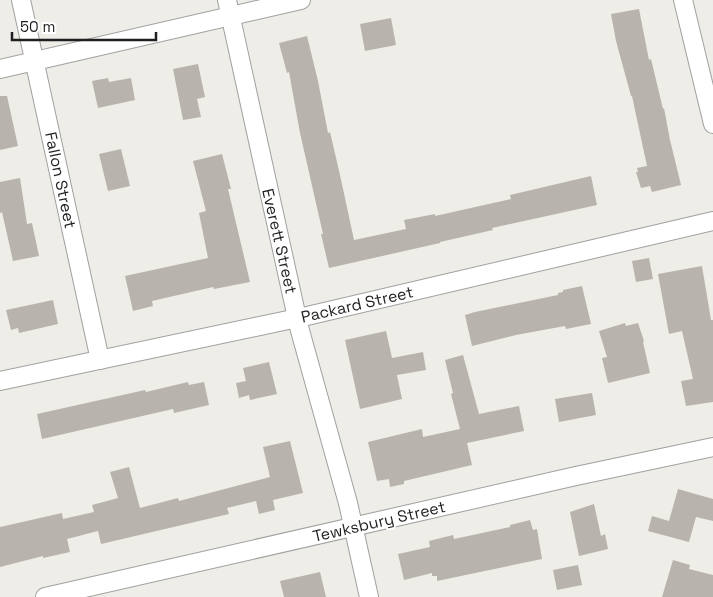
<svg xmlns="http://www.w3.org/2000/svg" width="713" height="597" viewBox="0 0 713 597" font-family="'Space Grotesk',sans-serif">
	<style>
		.building { fill: #b8b3ad }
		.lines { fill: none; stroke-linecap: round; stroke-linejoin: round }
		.street-casing { stroke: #a0a0a0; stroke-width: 20 }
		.street { stroke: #fff; stroke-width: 18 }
		.labels { text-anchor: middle; stroke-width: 4; stroke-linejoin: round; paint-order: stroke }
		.street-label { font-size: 16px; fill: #1f1f1f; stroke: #fff }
	</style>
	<rect width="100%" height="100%" fill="#efede7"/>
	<g class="building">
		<path d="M 639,9 L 649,60 L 651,59 L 663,109 L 664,108 L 670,140 L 681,185 L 652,192 L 650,186 L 641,188 L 636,172 L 638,172 L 637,168 L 647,166 L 632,96 L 631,96 L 616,41 L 611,14 Z"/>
		<path d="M 391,18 L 396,45 L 365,51 L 360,24 Z"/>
		<path d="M 307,36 L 318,81 L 328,133 L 330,132 L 340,175 L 354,240 L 406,229 L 404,220 L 435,214 L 435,216 L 511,199 L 510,195 L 591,176 L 597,205 L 492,228 L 493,230 L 440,242 L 440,243 L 329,268 L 321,234 L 323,234 L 300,133 L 289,72 L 287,73 L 279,43 Z"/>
		<path d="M 198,64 L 205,97 L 197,99 L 201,117 L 183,120 L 173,69 Z"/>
		<path d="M 108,78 L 109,82 L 131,78 L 135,100 L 98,108 L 92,81 Z"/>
		<path d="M 0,96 L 7,96 L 18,146 L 0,150 Z"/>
		<path d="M 121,149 L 130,186 L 108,191 L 99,154 Z"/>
		<path d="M 222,154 L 231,189 L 228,189 L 250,282 L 214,289 L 213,287 L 152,301 L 153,306 L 133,311 L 125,276 L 208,258 L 199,213 L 206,211 L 193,161 Z"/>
		<path d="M 20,178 L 27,224 L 32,223 L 39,256 L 13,261 L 2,212 L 0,213 L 0,182 Z"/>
		<path d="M 649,258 L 653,279 L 636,282 L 632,261 Z"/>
		<path d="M 702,266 L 711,320 L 713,320 L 713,402 L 686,406 L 681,381 L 693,379 L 682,331 L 669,334 L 658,274 Z"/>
		<path d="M 582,286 L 591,324 L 566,329 L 565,326 L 516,335 L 472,346 L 465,315 L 475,312 L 558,295 L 558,293 L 563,292 L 563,290 Z"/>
		<path d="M 53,300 L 58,324 L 19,333 L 18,328 L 11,330 L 6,310 Z"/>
		<path d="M 625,323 L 626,326 L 638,323 L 644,341 L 643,342 L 650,373 L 608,383 L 602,358 L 607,357 L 599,331 Z"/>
		<path d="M 386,331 L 392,358 L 423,352 L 426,370 L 397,375 L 402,399 L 360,409 L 345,340 Z"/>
		<path d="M 463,355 L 479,414 L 519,406 L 524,431 L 467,443 L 472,465 L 404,481 L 404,484 L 390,487 L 389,479 L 377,481 L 368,442 L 422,429 L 423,437 L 460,429 L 451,394 L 453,393 L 445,360 Z"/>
		<path d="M 269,362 L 277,394 L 250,400 L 249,395 L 239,398 L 236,383 L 246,381 L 243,368 Z"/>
		<path d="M 188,382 L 189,385 L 204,382 L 209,405 L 174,413 L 173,409 L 42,439 L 37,414 L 145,390 L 146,392 Z"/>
		<path d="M 592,393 L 596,415 L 559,422 L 555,399 Z"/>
		<path d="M 290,441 L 303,493 L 273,500 L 275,510 L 259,514 L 256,501 L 227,508 L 229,514 L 101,544 L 98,531 L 67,539 L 70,552 L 43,558 L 43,556 L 0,567 L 0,527 L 62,513 L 63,519 L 94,512 L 92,505 L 118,498 L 110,472 L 129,467 L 140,508 L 178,498 L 179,501 L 270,477 L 263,447 Z"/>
		<path d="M 678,489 L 713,499 L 713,521 L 696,517 L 689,542 L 648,531 L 652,516 L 669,521 Z"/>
		<path d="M 594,504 L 601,536 L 605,534 L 608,549 L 579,556 L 570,512 Z"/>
		<path d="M 530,520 L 533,530 L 537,529 L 542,559 L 437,581 L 437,576 L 432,576 L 432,573 L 404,580 L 398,554 L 430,547 L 429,541 L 453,535 L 454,539 L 510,527 L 510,525 Z"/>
		<path d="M 673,560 L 690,565 L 689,569 L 713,575 L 713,597 L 662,597 Z"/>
		<path d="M 578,565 L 582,585 L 557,590 L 553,570 Z"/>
		<path d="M 320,572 L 326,597 L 284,597 L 280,581 Z"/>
	</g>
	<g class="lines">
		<g class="street-casing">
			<g id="street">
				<path d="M 21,0 L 100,360"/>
				<path d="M 227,0 L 299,327 L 348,503 L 369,597"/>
				<path d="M 683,0 L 713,124"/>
				<path d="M 0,69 L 301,0"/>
				<path d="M 0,381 L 307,316 L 713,221"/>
				<path d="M 45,597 L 576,476 L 713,447"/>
			</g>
		</g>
		<use href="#street" class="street"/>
	</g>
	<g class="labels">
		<g class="street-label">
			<text transform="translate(61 180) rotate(78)" y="6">Fallon Street</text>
			<text transform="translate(280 241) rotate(77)" y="6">Everett Street</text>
			<text transform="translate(357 304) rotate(-13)" y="6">Packard Street</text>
			<text transform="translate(379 521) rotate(-13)" y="6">Tewksbury Street</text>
		</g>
	</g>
	<path d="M12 32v8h144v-8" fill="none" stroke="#1f1f1f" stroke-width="2.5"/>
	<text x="20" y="32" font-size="15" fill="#1f1f1f" stroke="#ffffff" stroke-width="4" paint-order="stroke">50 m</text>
</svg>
